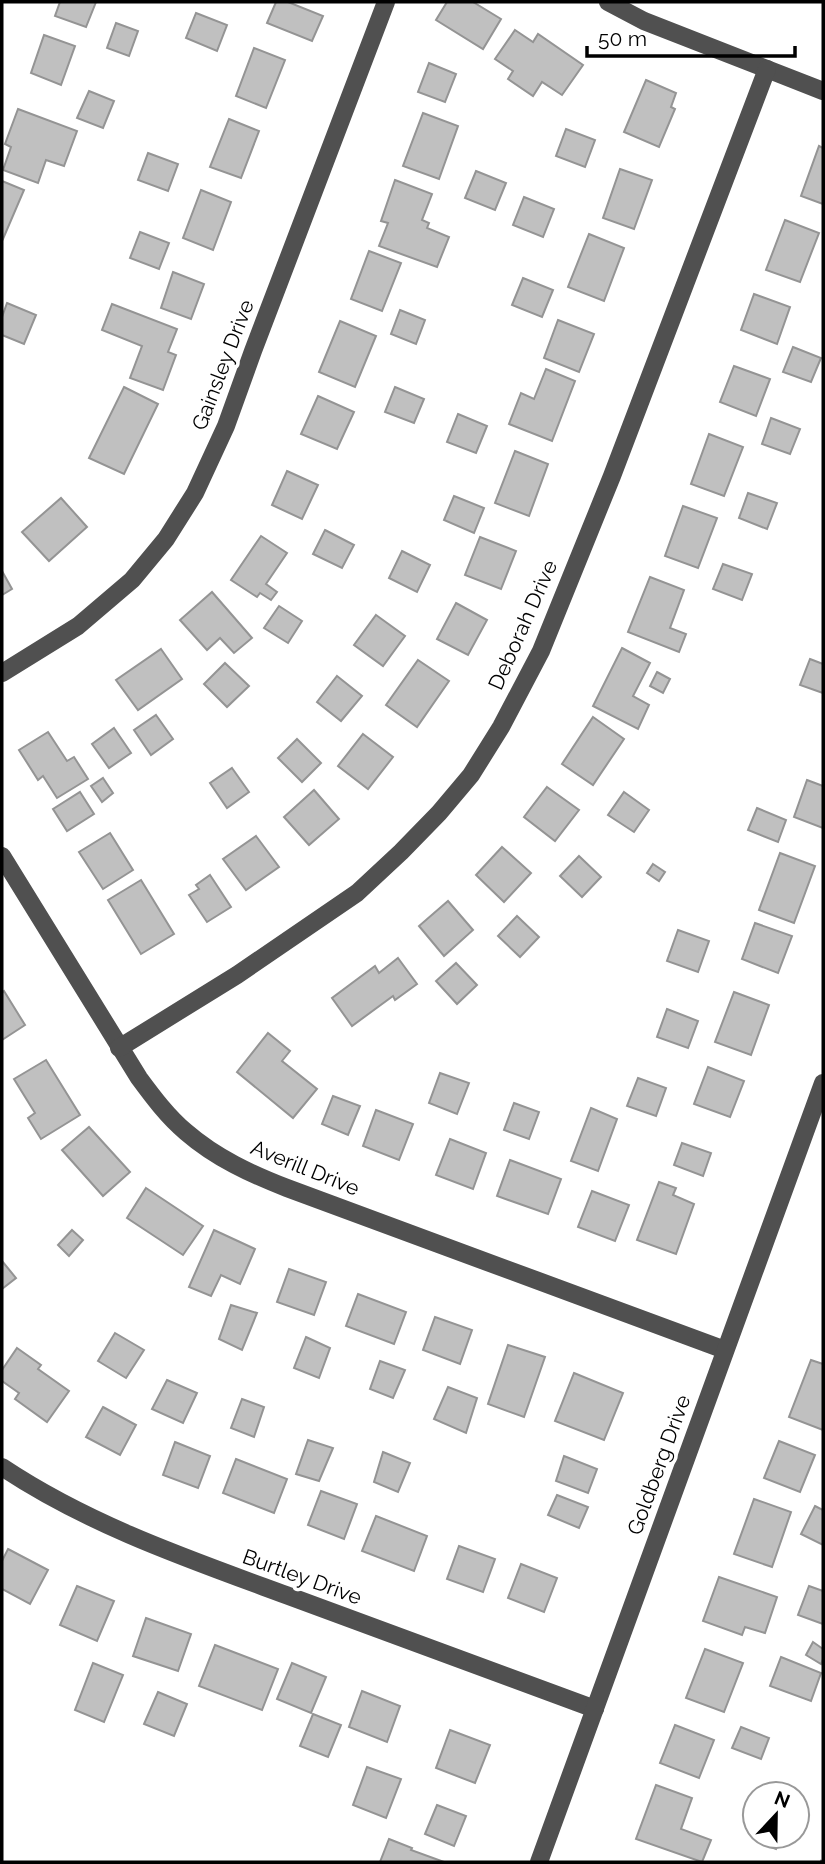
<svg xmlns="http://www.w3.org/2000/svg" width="825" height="1864" viewBox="0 0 825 1864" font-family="Raleway,sans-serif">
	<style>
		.building { fill: #c0c0c0; stroke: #949494; stroke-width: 2 }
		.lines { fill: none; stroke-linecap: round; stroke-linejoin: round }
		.path { stroke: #727272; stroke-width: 4.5; stroke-dasharray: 2 3.5; stroke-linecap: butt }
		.minor { stroke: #505050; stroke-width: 18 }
		.labels { text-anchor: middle; stroke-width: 7; stroke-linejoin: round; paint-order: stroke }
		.street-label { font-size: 21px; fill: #000; stroke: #fff }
	</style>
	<rect width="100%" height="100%" fill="#fff"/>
	<g class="building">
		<path d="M 60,2 L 96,2 L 86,27 L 55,16 Z"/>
		<path d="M 276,2 L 288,2 L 323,16 L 312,41 L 267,23 Z"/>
		<path d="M 447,2 L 473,2 L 501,19 L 483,49 L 436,20 Z"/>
		<path d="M 196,13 L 227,25 L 217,51 L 186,38 Z"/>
		<path d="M 116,23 L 138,31 L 129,56 L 107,48 Z"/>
		<path d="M 515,30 L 533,42 L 538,34 L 583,65 L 562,95 L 542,82 L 533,96 L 508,79 L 513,71 L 495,59 Z"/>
		<path d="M 44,35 L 75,46 L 61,85 L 31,73 Z"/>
		<path d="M 254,48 L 285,60 L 266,108 L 236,96 Z"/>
		<path d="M 429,63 L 456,74 L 445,102 L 418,92 Z"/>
		<path d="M 646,80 L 676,93 L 671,107 L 675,109 L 659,147 L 624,132 Z"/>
		<path d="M 89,91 L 114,101 L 103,128 L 77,118 Z"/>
		<path d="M 18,109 L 77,131 L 64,166 L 46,160 L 38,183 L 3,170 L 11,147 L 5,144 Z"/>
		<path d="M 423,113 L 458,126 L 439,179 L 403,166 Z"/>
		<path d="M 229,119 L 259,131 L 241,178 L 210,167 Z"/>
		<path d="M 566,129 L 595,140 L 585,167 L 556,156 Z"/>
		<path d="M 819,146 L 823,148 L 823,204 L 801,196 Z"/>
		<path d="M 148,153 L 178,164 L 168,191 L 138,180 Z"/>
		<path d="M 620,169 L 652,180 L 634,229 L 603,218 Z"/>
		<path d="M 476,171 L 506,183 L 495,210 L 465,198 Z"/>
		<path d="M 395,180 L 432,194 L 422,220 L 429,223 L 427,228 L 449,237 L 437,267 L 379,246 L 388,223 L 381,221 Z"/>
		<path d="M 2,181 L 24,190 L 3,239 L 2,238 Z"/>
		<path d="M 201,190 L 231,202 L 213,250 L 183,238 Z"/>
		<path d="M 524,197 L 554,209 L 543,237 L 513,225 Z"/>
		<path d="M 785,220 L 819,233 L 800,282 L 766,270 Z"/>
		<path d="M 140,232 L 169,243 L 159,269 L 130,258 Z"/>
		<path d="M 589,234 L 624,248 L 604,301 L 568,287 Z"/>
		<path d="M 369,251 L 401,263 L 382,311 L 351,299 Z"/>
		<path d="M 173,272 L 204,284 L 191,319 L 161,308 Z"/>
		<path d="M 523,278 L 553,290 L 542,317 L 512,305 Z"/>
		<path d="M 754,294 L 790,307 L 777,344 L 741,330 Z"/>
		<path d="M 7,303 L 36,315 L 24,344 L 2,335 L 2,317 Z"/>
		<path d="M 112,304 L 177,329 L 168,352 L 176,355 L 163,390 L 130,378 L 142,346 L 102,330 Z"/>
		<path d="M 400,310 L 425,320 L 416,344 L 391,334 Z"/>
		<path d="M 558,320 L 594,334 L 579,372 L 544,358 Z"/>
		<path d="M 340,321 L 376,336 L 355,387 L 319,372 Z"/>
		<path d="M 793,347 L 821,358 L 811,382 L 783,372 Z"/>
		<path d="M 734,366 L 770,379 L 756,416 L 720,402 Z"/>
		<path d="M 546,369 L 575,381 L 552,441 L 509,424 L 521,393 L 534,399 Z"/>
		<path d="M 124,387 L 158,404 L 124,474 L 89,458 Z"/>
		<path d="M 395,387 L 424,399 L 414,423 L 385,412 Z"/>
		<path d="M 318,396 L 354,412 L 337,449 L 301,434 Z"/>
		<path d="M 458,414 L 487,426 L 476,453 L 447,442 Z"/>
		<path d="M 771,418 L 800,429 L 790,454 L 762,444 Z"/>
		<path d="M 709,434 L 743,447 L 724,496 L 691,484 Z"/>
		<path d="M 515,451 L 548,464 L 529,516 L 495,503 Z"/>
		<path d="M 287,471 L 318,485 L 302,519 L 272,505 Z"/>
		<path d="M 748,493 L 777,503 L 767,529 L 739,518 Z"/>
		<path d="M 454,496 L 484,508 L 474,533 L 444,520 Z"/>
		<path d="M 61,498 L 87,527 L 49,561 L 22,532 Z"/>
		<path d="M 683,506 L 717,518 L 698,568 L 665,556 Z"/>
		<path d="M 325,530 L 354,545 L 342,568 L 313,554 Z"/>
		<path d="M 261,536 L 287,553 L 266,584 L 277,592 L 271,600 L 260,593 L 257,597 L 231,580 Z"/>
		<path d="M 480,537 L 516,551 L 501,589 L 465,575 Z"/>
		<path d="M 402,551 L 430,565 L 417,592 L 389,578 Z"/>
		<path d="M 723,564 L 752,574 L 742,600 L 713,589 Z"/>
		<path d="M 2,571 L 12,589 L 2,595 Z"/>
		<path d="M 650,577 L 684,590 L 670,628 L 686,634 L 679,652 L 628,632 Z"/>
		<path d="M 212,592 L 252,638 L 234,653 L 220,638 L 207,650 L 180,620 Z"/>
		<path d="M 456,603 L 487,620 L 468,655 L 437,639 Z"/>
		<path d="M 279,606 L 302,621 L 288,643 L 264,628 Z"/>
		<path d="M 376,615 L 405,636 L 383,666 L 354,645 Z"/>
		<path d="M 622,648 L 650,663 L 633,696 L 649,705 L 638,729 L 593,706 Z"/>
		<path d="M 161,649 L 182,679 L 138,710 L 116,680 Z"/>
		<path d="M 810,659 L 823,664 L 823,693 L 800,685 Z"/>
		<path d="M 418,660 L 449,681 L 417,727 L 386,705 Z"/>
		<path d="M 225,663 L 249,686 L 227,707 L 204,684 Z"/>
		<path d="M 657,672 L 670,679 L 663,693 L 650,686 Z"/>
		<path d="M 337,676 L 362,696 L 341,721 L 317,702 Z"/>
		<path d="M 156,715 L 173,739 L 151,755 L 134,730 Z"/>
		<path d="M 593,717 L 624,739 L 593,785 L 562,764 Z"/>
		<path d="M 114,728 L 131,753 L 109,768 L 92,744 Z"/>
		<path d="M 48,732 L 67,761 L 74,757 L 88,779 L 57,798 L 43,776 L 38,780 L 19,750 Z"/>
		<path d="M 363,734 L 393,757 L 368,789 L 338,766 Z"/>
		<path d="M 297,739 L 321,763 L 302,782 L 278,758 Z"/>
		<path d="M 232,768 L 249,792 L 227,808 L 210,783 Z"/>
		<path d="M 103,778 L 113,793 L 102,802 L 91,786 Z"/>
		<path d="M 807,780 L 823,786 L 823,828 L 794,817 Z"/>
		<path d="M 547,787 L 579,810 L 555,841 L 524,817 Z"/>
		<path d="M 314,790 L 339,819 L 309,845 L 284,817 Z"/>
		<path d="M 80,792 L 94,814 L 67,831 L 53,809 Z"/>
		<path d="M 624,792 L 649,810 L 634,832 L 608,815 Z"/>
		<path d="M 757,808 L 786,820 L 778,842 L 748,830 Z"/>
		<path d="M 110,833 L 133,870 L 103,889 L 79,852 Z"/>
		<path d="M 256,836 L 279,867 L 246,890 L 223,859 Z"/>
		<path d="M 502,847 L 531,873 L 504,902 L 476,875 Z"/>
		<path d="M 780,853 L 815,866 L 794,923 L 759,910 Z"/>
		<path d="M 579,856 L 601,877 L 582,897 L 560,876 Z"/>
		<path d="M 653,864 L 665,872 L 659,881 L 647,873 Z"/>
		<path d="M 210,875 L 231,907 L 207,922 L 189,895 L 199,889 L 196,885 Z"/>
		<path d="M 141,880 L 174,934 L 141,954 L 108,900 Z"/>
		<path d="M 448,901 L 473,930 L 444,956 L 419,926 Z"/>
		<path d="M 517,916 L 539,937 L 520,957 L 498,936 Z"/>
		<path d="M 755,923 L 792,936 L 778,973 L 742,959 Z"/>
		<path d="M 678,930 L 709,941 L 698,972 L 667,961 Z"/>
		<path d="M 398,958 L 417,984 L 395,1000 L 393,996 L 352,1026 L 332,998 L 375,966 L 379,973 Z"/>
		<path d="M 456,963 L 477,985 L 457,1004 L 436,981 Z"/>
		<path d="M 4,991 L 25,1025 L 2,1040 L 2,993 Z"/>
		<path d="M 734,992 L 769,1005 L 751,1055 L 715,1042 Z"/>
		<path d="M 667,1009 L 698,1021 L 688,1048 L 657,1037 Z"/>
		<path d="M 268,1033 L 290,1051 L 282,1061 L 317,1089 L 293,1118 L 237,1072 Z"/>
		<path d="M 46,1060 L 80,1115 L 41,1139 L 28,1118 L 35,1113 L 14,1079 Z"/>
		<path d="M 708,1067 L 744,1081 L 730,1117 L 694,1104 Z"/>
		<path d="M 440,1073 L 469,1083 L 457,1114 L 429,1103 Z"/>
		<path d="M 638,1078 L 666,1088 L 656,1116 L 627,1106 Z"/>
		<path d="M 333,1096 L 360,1106 L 348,1135 L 322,1124 Z"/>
		<path d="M 514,1103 L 539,1112 L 529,1139 L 504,1130 Z"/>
		<path d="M 591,1108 L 617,1119 L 598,1171 L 571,1161 Z"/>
		<path d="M 376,1110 L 413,1124 L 399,1160 L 363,1146 Z"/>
		<path d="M 89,1127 L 130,1172 L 103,1196 L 62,1150 Z"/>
		<path d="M 450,1139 L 486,1153 L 473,1189 L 436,1175 Z"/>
		<path d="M 682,1143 L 711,1153 L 703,1176 L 674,1165 Z"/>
		<path d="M 510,1160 L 561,1179 L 548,1214 L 497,1196 Z"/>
		<path d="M 659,1182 L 676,1188 L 673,1195 L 694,1204 L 676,1254 L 637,1240 Z"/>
		<path d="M 146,1188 L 203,1226 L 183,1255 L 127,1218 Z"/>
		<path d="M 592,1191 L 629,1205 L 615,1241 L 578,1227 Z"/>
		<path d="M 72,1230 L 83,1240 L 69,1256 L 58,1245 Z"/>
		<path d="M 214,1230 L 255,1249 L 240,1284 L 221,1275 L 211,1296 L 189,1287 Z"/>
		<path d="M 2,1261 L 16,1278 L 2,1289 Z"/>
		<path d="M 289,1269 L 326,1282 L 314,1315 L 277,1302 Z"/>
		<path d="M 358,1294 L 406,1312 L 394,1344 L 346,1326 Z"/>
		<path d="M 231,1305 L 257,1313 L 242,1350 L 219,1339 Z"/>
		<path d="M 435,1317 L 472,1330 L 460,1364 L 423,1350 Z"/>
		<path d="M 115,1333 L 144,1350 L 126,1378 L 98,1361 Z"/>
		<path d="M 306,1337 L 330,1348 L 319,1378 L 294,1368 Z"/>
		<path d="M 508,1345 L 545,1357 L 524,1417 L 488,1404 Z"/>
		<path d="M 17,1348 L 41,1365 L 38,1369 L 69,1391 L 47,1422 L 15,1399 L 19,1393 L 2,1381 L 2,1370 Z"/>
		<path d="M 811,1360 L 823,1364 L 823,1430 L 789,1417 Z"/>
		<path d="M 380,1361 L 405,1370 L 393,1398 L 370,1389 Z"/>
		<path d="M 574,1373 L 623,1393 L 604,1440 L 555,1421 Z"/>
		<path d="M 167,1380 L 197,1393 L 183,1423 L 152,1409 Z"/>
		<path d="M 448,1387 L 477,1398 L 466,1433 L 434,1419 Z"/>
		<path d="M 242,1399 L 264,1407 L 254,1437 L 231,1428 Z"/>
		<path d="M 103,1407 L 136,1425 L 120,1455 L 86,1437 Z"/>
		<path d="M 308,1440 L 333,1448 L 319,1481 L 296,1474 Z"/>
		<path d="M 779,1441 L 815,1455 L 800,1492 L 764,1478 Z"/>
		<path d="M 175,1442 L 210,1456 L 198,1488 L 163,1475 Z"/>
		<path d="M 383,1452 L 410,1463 L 398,1492 L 374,1482 Z"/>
		<path d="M 564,1456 L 597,1469 L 588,1493 L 556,1481 Z"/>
		<path d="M 236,1459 L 287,1479 L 274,1513 L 223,1493 Z"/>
		<path d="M 321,1491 L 357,1504 L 344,1539 L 308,1525 Z"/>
		<path d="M 557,1495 L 588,1507 L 579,1528 L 548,1515 Z"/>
		<path d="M 754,1499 L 791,1512 L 772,1567 L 734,1554 Z"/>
		<path d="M 815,1506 L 823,1510 L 823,1545 L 801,1534 Z"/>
		<path d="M 376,1516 L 427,1536 L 414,1571 L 362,1551 Z"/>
		<path d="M 459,1546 L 495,1559 L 483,1592 L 447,1579 Z"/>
		<path d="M 8,1549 L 48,1570 L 30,1604 L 2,1589 L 2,1561 Z"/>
		<path d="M 521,1564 L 557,1578 L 544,1612 L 508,1598 Z"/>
		<path d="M 719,1577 L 777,1597 L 765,1633 L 745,1627 L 742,1635 L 703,1621 Z"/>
		<path d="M 77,1586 L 114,1601 L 97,1641 L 60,1625 Z"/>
		<path d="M 809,1586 L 823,1591 L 823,1624 L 798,1615 Z"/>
		<path d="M 146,1618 L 191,1634 L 178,1671 L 133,1656 Z"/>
		<path d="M 813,1642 L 823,1649 L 823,1659 L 821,1664 L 806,1655 Z"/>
		<path d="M 215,1645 L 278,1669 L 262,1710 L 199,1686 Z"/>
		<path d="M 705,1649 L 743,1663 L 724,1712 L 686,1698 Z"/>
		<path d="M 781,1657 L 821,1673 L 811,1701 L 770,1686 Z"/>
		<path d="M 93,1663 L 123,1675 L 104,1722 L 75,1710 Z"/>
		<path d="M 292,1663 L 326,1677 L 311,1713 L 277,1699 Z"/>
		<path d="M 362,1691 L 400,1706 L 387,1742 L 349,1727 Z"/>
		<path d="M 158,1692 L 187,1704 L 174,1736 L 144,1724 Z"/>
		<path d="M 313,1714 L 341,1725 L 328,1757 L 300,1746 Z"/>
		<path d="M 675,1725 L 714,1740 L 699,1778 L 660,1763 Z"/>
		<path d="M 741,1727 L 769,1738 L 761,1759 L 732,1748 Z"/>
		<path d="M 450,1730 L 490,1745 L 475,1783 L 436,1768 Z"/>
		<path d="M 367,1767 L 401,1779 L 386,1818 L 353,1805 Z"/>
		<path d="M 656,1785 L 692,1798 L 681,1829 L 711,1840 L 702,1862 L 636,1839 Z"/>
		<path d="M 437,1805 L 466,1816 L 454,1846 L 425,1834 Z"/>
		<path d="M 765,1836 L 780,1839 L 776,1849 L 762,1844 Z"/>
		<path d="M 389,1839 L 412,1848 L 411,1850 L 444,1862 L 380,1862 Z"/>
	</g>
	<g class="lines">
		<path class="path" d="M 822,1862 L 823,1859"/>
		<g class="minor">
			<path d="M 608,2 L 644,21 L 823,91"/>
			<path d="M 2,673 L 78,626 L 132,580 L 166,539 L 195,493 L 226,426 L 253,351 L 386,2"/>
			<path d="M 2,856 L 139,1078 C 153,1097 168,1117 186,1132 C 216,1158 251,1174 287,1188 L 725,1350"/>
			<path d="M 119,1048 L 237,975 L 357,893 L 401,852 L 439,813 L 471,775 L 501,727 L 541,651 L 612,476 L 767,69"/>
			<path d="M 2,1467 C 89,1525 188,1559 286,1595 C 389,1633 492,1671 595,1709"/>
			<path d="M 539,1862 L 823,1083"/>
		</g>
	</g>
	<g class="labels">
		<g class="street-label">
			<text transform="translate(223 365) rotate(-69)" y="7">Gainsley Drive</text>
			<text transform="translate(523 625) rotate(-66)" y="7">Deborah Drive</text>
			<text transform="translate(305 1168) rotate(22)" y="7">Averill Drive</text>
			<text transform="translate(659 1465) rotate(-70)" y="7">Goldberg Drive</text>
			<text transform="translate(302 1577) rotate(20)" y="7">Burtley Drive</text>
		</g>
	</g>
	<rect width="825" height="1864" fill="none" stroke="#000000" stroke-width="7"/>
	<g transform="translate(776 1815) rotate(22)"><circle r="33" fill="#ffffff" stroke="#999999" stroke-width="2"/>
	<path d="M0-5L12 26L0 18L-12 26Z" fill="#000000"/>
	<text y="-10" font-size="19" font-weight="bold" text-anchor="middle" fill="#000000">N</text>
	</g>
	<path d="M587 46v10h208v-10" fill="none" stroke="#000000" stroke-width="3.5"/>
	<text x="598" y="46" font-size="21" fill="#000000" stroke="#ffffff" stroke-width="5" paint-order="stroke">50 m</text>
</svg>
